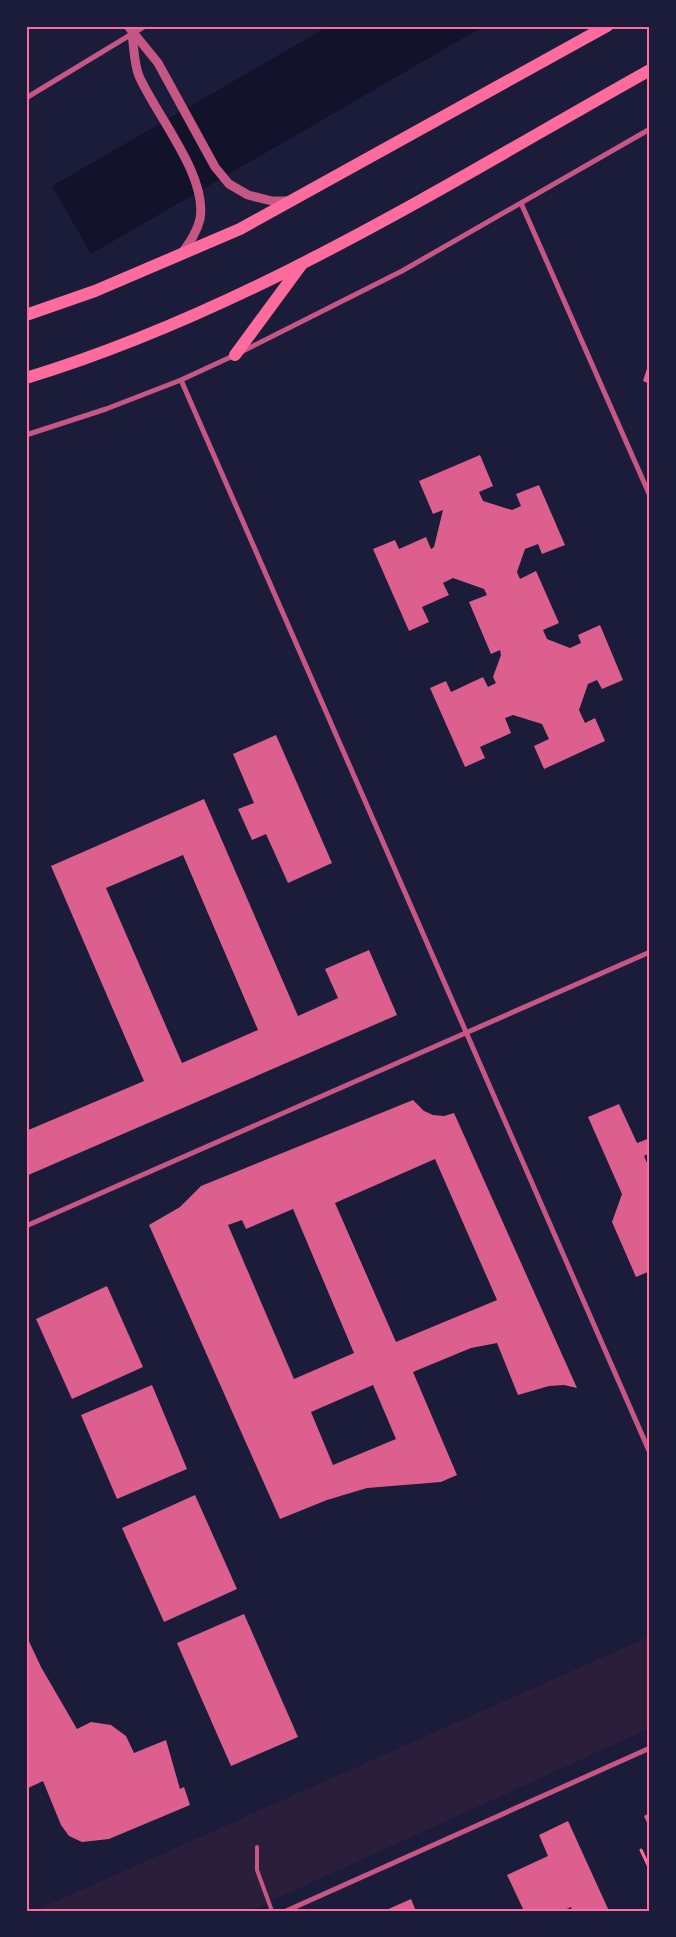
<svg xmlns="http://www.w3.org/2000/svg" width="676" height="1937" viewBox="0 0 676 1937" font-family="Montserrat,sans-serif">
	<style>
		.green { fill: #2a1e3b }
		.water { fill: #12122b }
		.building { fill: #dd5f8e; fill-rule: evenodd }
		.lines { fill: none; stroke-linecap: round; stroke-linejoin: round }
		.path { stroke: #ff6b9d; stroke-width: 3 }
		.service { stroke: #c65784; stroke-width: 4 }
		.minor { stroke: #c65784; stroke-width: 5 }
		.tertiary { stroke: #c65784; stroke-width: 9 }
		.primary { stroke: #ff6b9d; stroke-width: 12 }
		.neatline { fill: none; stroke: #ff6b9d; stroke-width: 2 }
	</style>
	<rect width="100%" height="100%" fill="#1b1b3a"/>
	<path class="green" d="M 650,1636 L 650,1728 L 249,1911 L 42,1911 L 41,1908 Z"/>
	<path class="water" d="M 329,26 L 484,26 L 91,254 L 52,186 Z"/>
	<g class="building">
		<path d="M 649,362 L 650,362 L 650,384 L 643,381 Z"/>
		<path d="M 480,455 L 493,486 L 479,492 L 483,501 L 512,510 L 521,506 L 516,494 L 539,485 L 565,545 L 542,554 L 538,544 L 525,549 L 517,572 L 520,579 L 536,571 L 559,623 L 543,630 L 547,639 L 570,648 L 581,643 L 578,635 L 600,625 L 623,680 L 602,689 L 597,680 L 588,684 L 579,710 L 585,723 L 595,718 L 605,741 L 544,769 L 534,746 L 549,739 L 542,724 L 513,715 L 505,718 L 511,733 L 480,747 L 485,758 L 465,767 L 430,688 L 446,681 L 451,692 L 483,677 L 488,687 L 496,683 L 493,677 L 501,655 L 500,650 L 491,654 L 469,602 L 487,595 L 484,589 L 453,578 L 443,583 L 449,595 L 422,607 L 429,622 L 409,631 L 373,549 L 395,540 L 399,549 L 426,537 L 431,549 L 434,547 L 443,510 L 433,514 L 419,481 Z"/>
		<path d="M 276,735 L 332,863 L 288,883 L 266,834 L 252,840 L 238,809 L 254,803 L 233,754 Z"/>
		<path d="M 204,799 L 298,1016 L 338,998 L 325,969 L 369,950 L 397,1015 L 26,1176 L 26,1131 L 144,1081 L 51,866 ZM 183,855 L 258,1030 L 182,1063 L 106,888 Z"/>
		<path d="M 413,1100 L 424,1111 L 433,1115 L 444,1116 L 454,1113 L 577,1388 L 564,1385 L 549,1386 L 518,1395 L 497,1343 L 471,1348 L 413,1372 L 457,1475 L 441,1482 L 367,1488 L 327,1500 L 280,1519 L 149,1225 L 180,1207 L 201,1186 ZM 435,1159 L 497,1300 L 396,1342 L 335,1203 ZM 293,1209 L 354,1353 L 294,1379 L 228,1225 L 242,1220 L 246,1229 ZM 373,1385 L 396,1439 L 333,1465 L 311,1412 Z"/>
		<path d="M 619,1104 L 637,1143 L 650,1138 L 650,1153 L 644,1156 L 650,1170 L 650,1271 L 636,1277 L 612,1222 L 622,1194 L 588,1117 Z"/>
		<path d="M 107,1286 L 143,1367 L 72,1399 L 36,1319 Z"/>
		<path d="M 152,1385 L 187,1469 L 117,1499 L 81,1415 Z"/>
		<path d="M 195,1495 L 237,1589 L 164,1622 L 122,1528 Z"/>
		<path d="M 244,1614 L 298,1737 L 231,1766 L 177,1643 Z"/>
		<path d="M 26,1635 L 41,1667 L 77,1729 L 91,1722 L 111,1725 L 126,1736 L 134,1753 L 166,1740 L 180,1789 L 184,1787 L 190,1805 L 109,1839 L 82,1842 L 69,1836 L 61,1825 L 43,1781 L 26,1789 Z"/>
		<path d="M 650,1813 L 650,1829 L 644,1816 Z"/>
		<path d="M 568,1821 L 609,1911 L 572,1911 L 571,1907 L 562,1911 L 524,1911 L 507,1875 L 548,1856 L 539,1835 Z"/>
		<path d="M 411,1899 L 416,1911 L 384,1911 Z"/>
	</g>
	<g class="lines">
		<path class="path" d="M 641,1850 L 650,1869"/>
		<path class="service" d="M 257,1847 L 257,1870 L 272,1911"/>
		<g class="minor">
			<path d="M 26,98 L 145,26"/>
			<path d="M 521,203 L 650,496"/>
			<path d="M 181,380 L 650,1453"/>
			<path d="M 26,435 L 106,409 L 181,380 L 235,355 L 402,271 L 650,129"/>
			<path d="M 26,1226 L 650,952"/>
			<path d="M 286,1911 L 650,1748"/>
		</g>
		<g class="tertiary">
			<path d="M 128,26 L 158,63 L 215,167 L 229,184 L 248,195 L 272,201 L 290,201"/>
			<path d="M 132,34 C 134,47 134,64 139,76 C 156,115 208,176 200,219 C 197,232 190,242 182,253"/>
		</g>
		<g class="primary">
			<path d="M 26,315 L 95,291 L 240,229 L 607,26"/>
			<path d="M 235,355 L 302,264"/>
			<path d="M 26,378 C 249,310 448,183 650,70"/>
		</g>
	</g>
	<rect width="676" height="1937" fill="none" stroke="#1b1b3a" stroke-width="55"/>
	<rect x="28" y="28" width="620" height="1882" class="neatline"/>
</svg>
